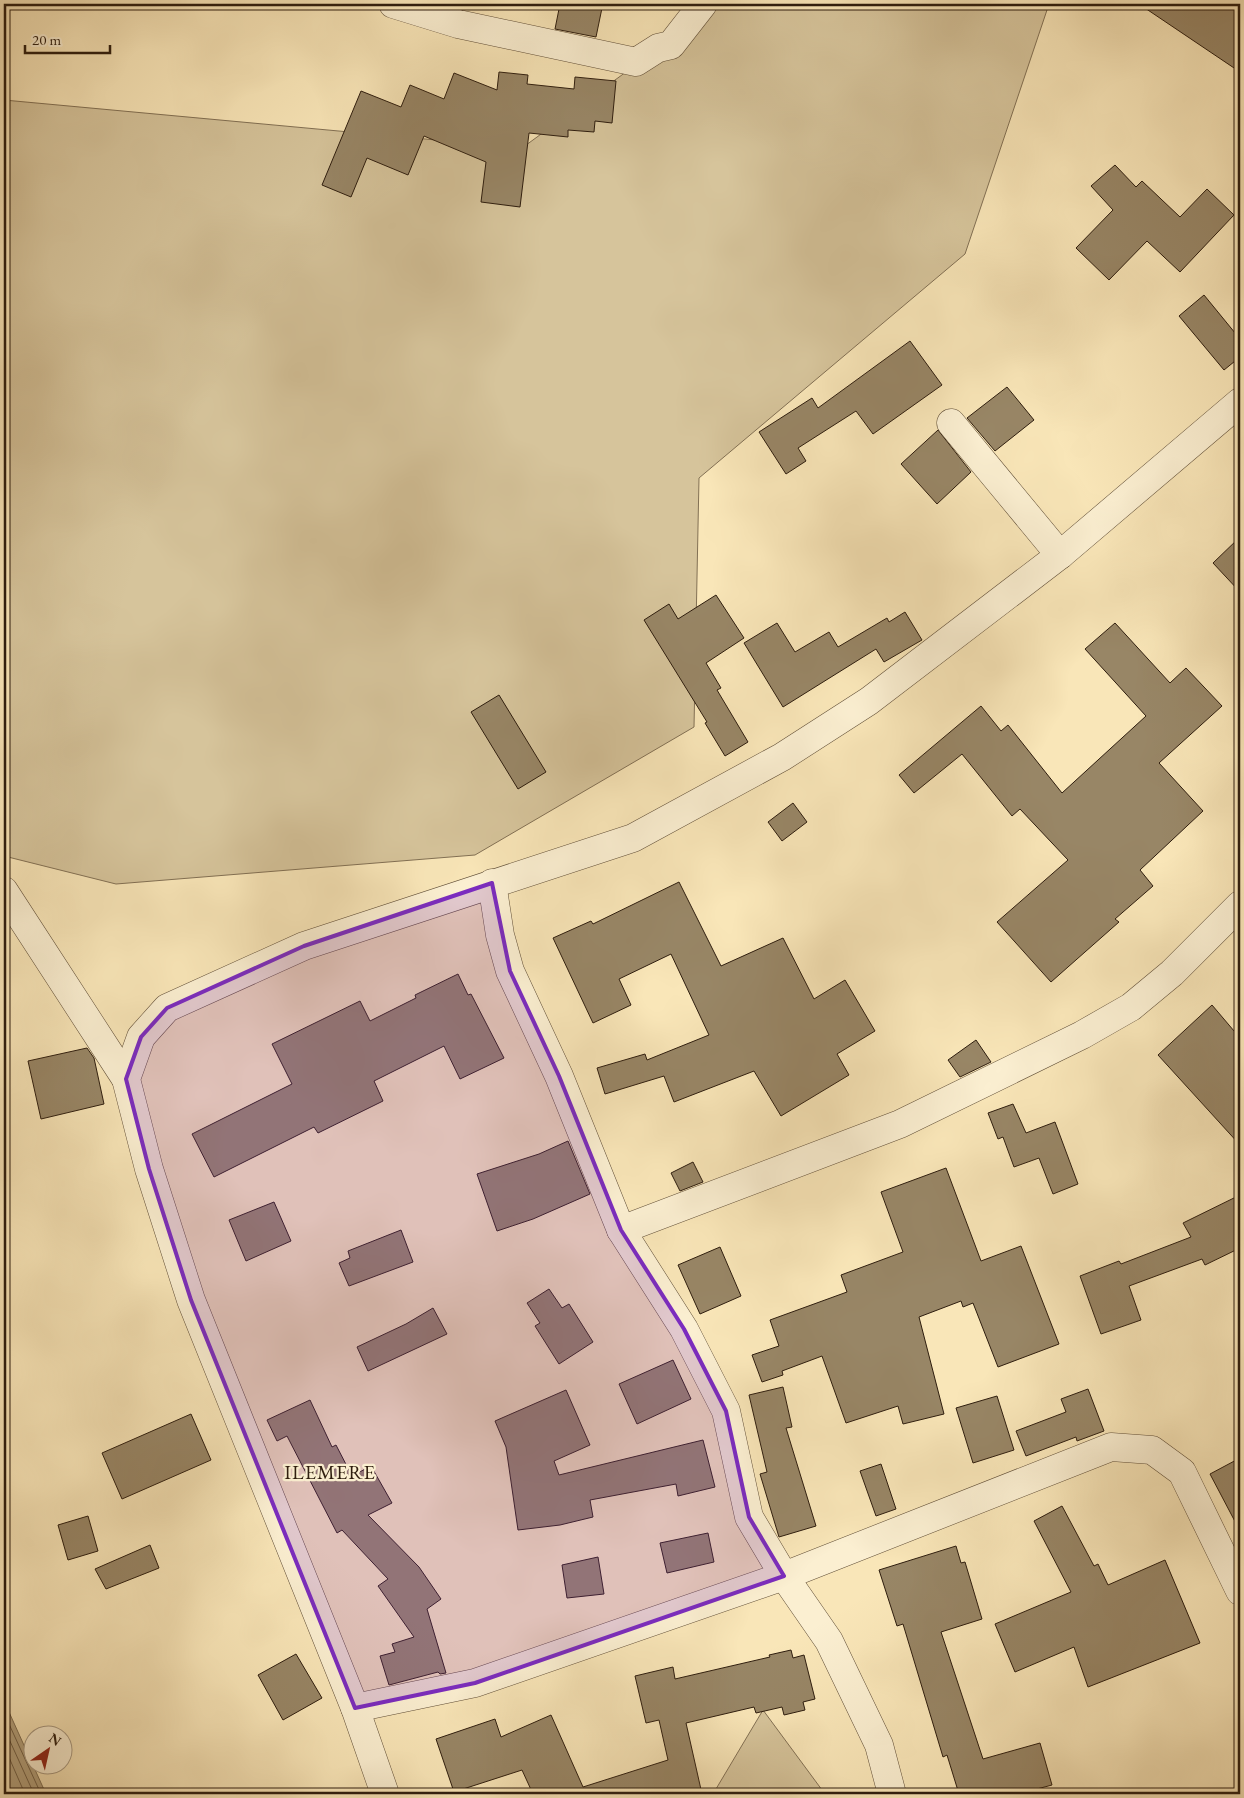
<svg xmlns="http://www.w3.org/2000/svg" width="1244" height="1798" viewBox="0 0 1244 1798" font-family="'EB Garamond',serif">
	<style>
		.green { fill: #d6c49b; stroke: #827054 }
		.water { fill: #b4a27e; stroke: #7e6d51 }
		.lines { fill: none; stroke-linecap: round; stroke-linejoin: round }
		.shore { stroke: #716046; stroke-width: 1 }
		.building { fill: #988666; stroke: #2e1d0e }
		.minor-casing { stroke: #614f38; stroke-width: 29 }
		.minor { stroke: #fbefd1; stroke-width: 28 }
		.marked { fill: #7b2cbf; fill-opacity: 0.2; stroke: #7b2cbf; stroke-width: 4; stroke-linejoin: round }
		.labels { text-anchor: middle; stroke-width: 4.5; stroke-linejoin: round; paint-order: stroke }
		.quarter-label { font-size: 20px; letter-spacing: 1px; fill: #2e1d0e; stroke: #fbefd1 }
	</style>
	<rect width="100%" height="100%" fill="#f9e6b8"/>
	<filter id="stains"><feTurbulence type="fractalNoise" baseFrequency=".004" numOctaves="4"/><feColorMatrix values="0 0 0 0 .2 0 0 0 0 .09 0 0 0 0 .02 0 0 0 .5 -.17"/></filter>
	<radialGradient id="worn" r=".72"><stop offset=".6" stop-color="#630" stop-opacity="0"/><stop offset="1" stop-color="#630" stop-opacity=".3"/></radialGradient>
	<g class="green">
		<path d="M 719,4 L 1049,4 L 965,254 L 699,478 L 694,727 L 475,855 L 116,884 L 4,856 L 4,100 L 522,148 Z"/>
		<path d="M 763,1710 L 825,1794 L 713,1794 Z"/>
	</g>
	<path class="water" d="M 4,1701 L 46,1794 L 4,1794 Z"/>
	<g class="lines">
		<g class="shore">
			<path d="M 4,1713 L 41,1794"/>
			<path d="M 4,1728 L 34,1794"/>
			<path d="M 4,1746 L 25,1794"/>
		</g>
	</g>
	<g class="building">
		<path d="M 560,4 L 585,4 L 602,8 L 596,37 L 555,29 Z"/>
		<path d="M 1139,4 L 1240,4 L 1240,72 Z"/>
		<path d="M 499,72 L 528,75 L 527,84 L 574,89 L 575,77 L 616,81 L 612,123 L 595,121 L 594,132 L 568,130 L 568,137 L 529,133 L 520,207 L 481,202 L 486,162 L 424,136 L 408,175 L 367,158 L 351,197 L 322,185 L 361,91 L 401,107 L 410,85 L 444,99 L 454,73 L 497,90 Z"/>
		<path d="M 1115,165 L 1136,187 L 1142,181 L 1180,217 L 1207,189 L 1234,215 L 1180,272 L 1147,241 L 1109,280 L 1076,248 L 1113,210 L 1091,186 Z"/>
		<path d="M 1204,295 L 1240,339 L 1240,357 L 1224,370 L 1179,316 Z"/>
		<path d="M 910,341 L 942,385 L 873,434 L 856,411 L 798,448 L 806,461 L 786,474 L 759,432 L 812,398 L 818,408 Z"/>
		<path d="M 1007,387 L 1034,420 L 995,451 L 967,418 Z"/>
		<path d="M 938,430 L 971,472 L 937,504 L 901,464 Z"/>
		<path d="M 1240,537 L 1240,592 L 1213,563 Z"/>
		<path d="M 716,595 L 744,638 L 706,663 L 721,688 L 717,690 L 748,742 L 725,756 L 705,723 L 707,722 L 644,620 L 669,604 L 678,619 Z"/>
		<path d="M 905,612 L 922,640 L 884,662 L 876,649 L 783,707 L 744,643 L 777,623 L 795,652 L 829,632 L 838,647 L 887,618 L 889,622 Z"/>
		<path d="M 1115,623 L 1170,683 L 1186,668 L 1222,706 L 1159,763 L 1203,811 L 1140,870 L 1153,886 L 1115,919 L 1119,922 L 1051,982 L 997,922 L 1068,860 L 1020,809 L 1012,816 L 962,754 L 914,793 L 899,775 L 981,706 L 1001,731 L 1008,725 L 1062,793 L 1146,716 L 1085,649 Z"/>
		<path d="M 499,695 L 546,772 L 518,789 L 471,712 Z"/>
		<path d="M 793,803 L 807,822 L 782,841 L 768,822 Z"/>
		<path d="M 679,882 L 721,966 L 783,938 L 814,999 L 845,980 L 875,1031 L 837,1054 L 849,1075 L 781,1116 L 754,1071 L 674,1102 L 664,1076 L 605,1094 L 597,1068 L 645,1054 L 647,1060 L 709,1035 L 671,954 L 619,979 L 631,1005 L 593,1023 L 553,938 L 591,921 L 593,924 Z"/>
		<path d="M 458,974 L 468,995 L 471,994 L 504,1058 L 460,1079 L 444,1046 L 374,1081 L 383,1101 L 318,1133 L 314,1127 L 214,1177 L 192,1134 L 292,1084 L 272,1044 L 360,1001 L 370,1021 L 416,998 L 415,995 Z"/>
		<path d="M 1212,1005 L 1240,1038 L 1240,1145 L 1158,1055 Z"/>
		<path d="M 976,1040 L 991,1062 L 960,1077 L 948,1060 Z"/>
		<path d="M 87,1048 L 94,1058 L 104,1104 L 41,1119 L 28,1061 Z"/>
		<path d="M 1013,1104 L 1026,1133 L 1055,1122 L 1078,1184 L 1053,1194 L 1039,1158 L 1014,1167 L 1003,1137 L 998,1139 L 988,1113 Z"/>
		<path d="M 568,1141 L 590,1194 L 533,1219 L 497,1231 L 477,1174 L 539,1154 Z"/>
		<path d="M 693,1162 L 703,1182 L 680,1191 L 671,1173 Z"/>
		<path d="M 946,1168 L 981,1261 L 1021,1246 L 1059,1344 L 998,1367 L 973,1303 L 963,1307 L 961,1301 L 919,1317 L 944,1414 L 903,1424 L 898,1406 L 846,1423 L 822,1356 L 782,1371 L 783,1375 L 762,1382 L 752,1355 L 779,1346 L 770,1320 L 847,1292 L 841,1275 L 903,1252 L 881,1192 Z"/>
		<path d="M 1240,1195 L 1240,1248 L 1205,1265 L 1202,1259 L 1129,1286 L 1141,1320 L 1101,1334 L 1080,1276 L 1119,1261 L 1121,1264 L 1191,1237 L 1183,1223 Z"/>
		<path d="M 274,1202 L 291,1241 L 246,1261 L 229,1220 Z"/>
		<path d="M 401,1230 L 413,1262 L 349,1286 L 339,1263 L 350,1258 L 348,1251 Z"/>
		<path d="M 720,1247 L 741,1296 L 700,1314 L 678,1265 Z"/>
		<path d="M 549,1289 L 562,1308 L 569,1304 L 593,1342 L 559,1364 L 535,1326 L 540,1323 L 527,1303 Z"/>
		<path d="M 433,1308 L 447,1334 L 368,1371 L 357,1347 L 406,1324 Z"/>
		<path d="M 673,1360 L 691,1399 L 637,1424 L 619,1384 Z"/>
		<path d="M 783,1387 L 792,1427 L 786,1428 L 816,1526 L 779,1537 L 760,1474 L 767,1472 L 749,1395 Z"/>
		<path d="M 1088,1389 L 1104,1431 L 1077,1441 L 1076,1437 L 1026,1456 L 1016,1431 L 1066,1412 L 1061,1399 Z"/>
		<path d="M 566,1390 L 590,1445 L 554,1461 L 559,1475 L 703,1440 L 715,1487 L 678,1496 L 676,1484 L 590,1500 L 593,1517 L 560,1525 L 518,1530 L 506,1447 L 495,1421 Z"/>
		<path d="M 997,1396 L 1014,1450 L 973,1463 L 956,1408 Z"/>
		<path d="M 310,1400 L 332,1447 L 336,1445 L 352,1476 L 371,1466 L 392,1503 L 368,1515 L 419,1567 L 441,1599 L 427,1609 L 446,1673 L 440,1674 L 438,1672 L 389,1685 L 380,1656 L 395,1652 L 392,1644 L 414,1637 L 378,1586 L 388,1579 L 342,1530 L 337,1533 L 287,1436 L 277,1441 L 267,1420 Z"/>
		<path d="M 191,1414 L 211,1460 L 122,1499 L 102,1453 Z"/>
		<path d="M 1240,1458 L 1240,1531 L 1210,1474 Z"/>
		<path d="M 881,1464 L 896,1509 L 876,1516 L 860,1471 Z"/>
		<path d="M 1062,1506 L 1094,1566 L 1098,1564 L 1108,1585 L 1165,1560 L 1200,1643 L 1088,1687 L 1074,1647 L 1015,1672 L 995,1624 L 1071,1592 L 1034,1521 Z"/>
		<path d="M 88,1516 L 98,1551 L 68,1560 L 58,1525 Z"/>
		<path d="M 708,1533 L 714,1562 L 667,1573 L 660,1543 Z"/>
		<path d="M 150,1545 L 159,1568 L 106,1589 L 95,1569 Z"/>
		<path d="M 956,1546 L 961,1563 L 965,1562 L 982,1619 L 941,1632 L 983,1759 L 1040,1743 L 1052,1785 L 1018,1794 L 959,1794 L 947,1755 L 943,1757 L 903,1624 L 897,1626 L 879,1570 Z"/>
		<path d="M 598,1557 L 604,1594 L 567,1598 L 562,1565 Z"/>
		<path d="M 791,1650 L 793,1658 L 804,1655 L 815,1699 L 803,1702 L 805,1710 L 784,1715 L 782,1707 L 756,1713 L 754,1707 L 686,1723 L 702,1794 L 533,1794 L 522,1770 L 454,1792 L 436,1739 L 495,1719 L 501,1737 L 551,1715 L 583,1787 L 668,1760 L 659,1720 L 646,1723 L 635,1676 L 673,1667 L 675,1679 L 770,1657 L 769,1655 Z"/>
		<path d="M 296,1654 L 322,1698 L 283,1720 L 258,1675 Z"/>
	</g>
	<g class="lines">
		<g class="minor-casing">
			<g id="minor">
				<path d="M 393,4 L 458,24 L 636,62 L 658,48 L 671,45 L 703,4"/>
				<path d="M 951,423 L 1060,555"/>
				<path d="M 492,883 L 500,935 L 510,971 L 559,1076 L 621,1230 L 684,1329 L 726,1411 L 749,1517 L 784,1576 L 829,1641 L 879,1745 L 892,1794"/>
				<path d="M 4,891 L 126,1079"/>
				<path d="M 621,1230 L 900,1124 L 1082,1035 L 1131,1007 L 1172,973 L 1240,905"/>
				<path d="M 355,1708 L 475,1683 L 784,1576 L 1111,1447 L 1152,1450 L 1182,1472 L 1240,1591"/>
				<path d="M 385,1794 L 355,1708 L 191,1300 L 149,1169 L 126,1079 L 141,1037 L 167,1008 L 304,946 L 633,838 L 782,757 L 869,701 L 1060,555 L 1240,402"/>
			</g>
		</g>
		<use href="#minor" class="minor"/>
	</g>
	<path class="marked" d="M 492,883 L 510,971 L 559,1076 L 621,1230 L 684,1329 L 726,1411 L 749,1517 L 784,1576 L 475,1683 L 355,1708 L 191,1300 L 149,1169 L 126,1079 L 141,1037 L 167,1008 L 304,946 Z"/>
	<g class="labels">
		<g class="quarter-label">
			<text x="330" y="1479">ILEMERE</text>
		</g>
	</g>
	<rect width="1244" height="1798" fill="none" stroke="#f9e6b8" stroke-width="20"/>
	<rect x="5" y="5" width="1234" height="1788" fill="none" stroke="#2e1d0e" stroke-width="2.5"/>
	<rect x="10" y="10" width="1224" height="1778" fill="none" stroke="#2e1d0e"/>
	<g transform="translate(48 1750) rotate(34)"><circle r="24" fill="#fbefd1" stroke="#a99b83"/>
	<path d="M0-4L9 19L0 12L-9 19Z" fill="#8f2418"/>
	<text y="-8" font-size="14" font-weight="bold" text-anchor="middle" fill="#2e1d0e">N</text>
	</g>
	<path d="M25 45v8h85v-8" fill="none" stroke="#2e1d0e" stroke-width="2.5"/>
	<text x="32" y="45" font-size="15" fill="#2e1d0e" stroke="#fbefd1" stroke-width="4" paint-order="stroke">20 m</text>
	<rect width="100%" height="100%" filter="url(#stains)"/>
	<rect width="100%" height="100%" fill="url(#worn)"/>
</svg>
